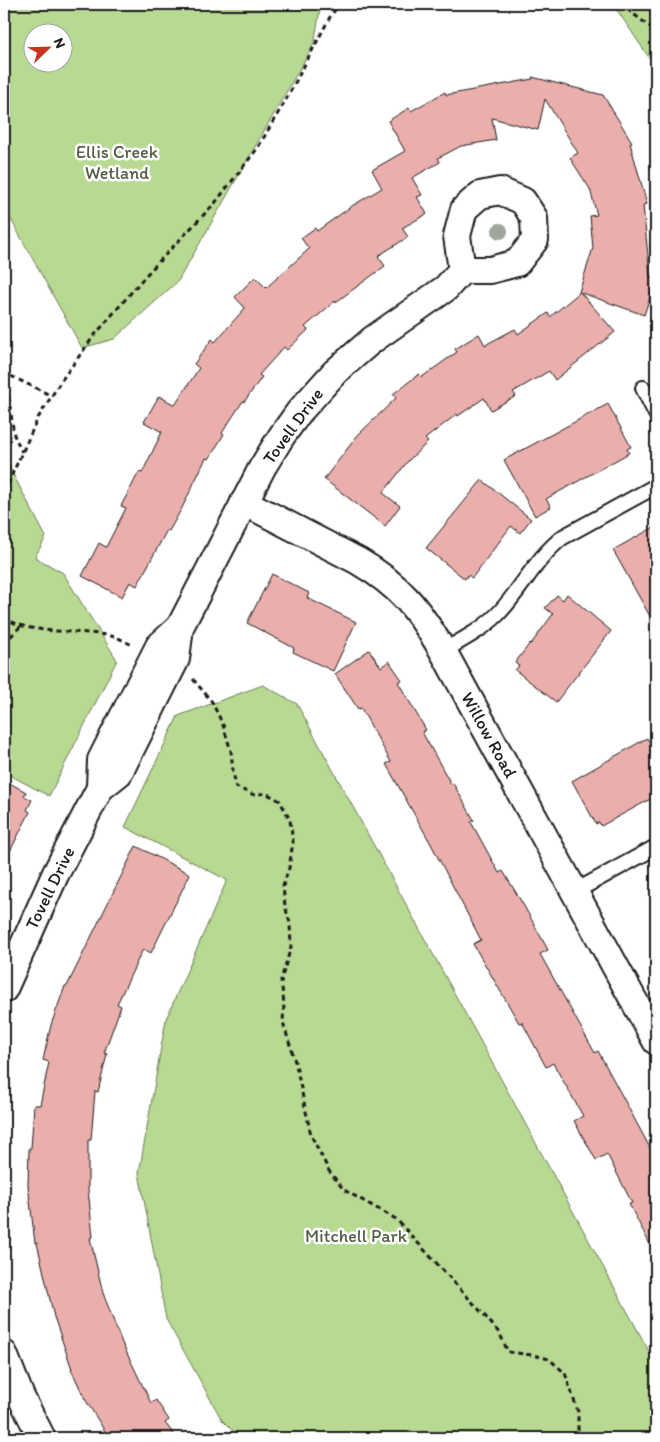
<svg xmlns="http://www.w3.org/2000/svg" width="660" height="1442" viewBox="0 0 660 1442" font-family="Itim,sans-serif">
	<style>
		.green { fill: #b8d992; stroke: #6a7a57; fill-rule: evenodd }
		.building { fill: #eaafac; stroke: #1c1c1c }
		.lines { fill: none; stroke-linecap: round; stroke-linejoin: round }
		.service-casing { stroke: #1c1c1c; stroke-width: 18 }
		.minor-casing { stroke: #1c1c1c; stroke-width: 30 }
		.path { stroke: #1c1c1c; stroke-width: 3; stroke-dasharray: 5 4; stroke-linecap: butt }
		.service { stroke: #fff; stroke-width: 14 }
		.minor { stroke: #fff; stroke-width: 26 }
		.tree { fill: #a0a699 }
		.labels { text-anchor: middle; stroke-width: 5; stroke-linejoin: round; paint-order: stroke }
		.park-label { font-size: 18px; fill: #535e45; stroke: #fff }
		.street-label { font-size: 18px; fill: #1c1c1c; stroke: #fff }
	</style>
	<rect width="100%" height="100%" fill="#fff"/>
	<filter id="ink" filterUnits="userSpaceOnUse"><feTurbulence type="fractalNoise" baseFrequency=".02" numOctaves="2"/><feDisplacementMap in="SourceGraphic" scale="10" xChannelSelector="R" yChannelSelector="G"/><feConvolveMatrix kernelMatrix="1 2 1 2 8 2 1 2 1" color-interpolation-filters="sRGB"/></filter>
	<g filter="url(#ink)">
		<g class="green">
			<path d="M 4,4 L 321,4 L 314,44 L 178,281 L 114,339 L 82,348 L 4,207 ZM 32,32 L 62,32 L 62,62 L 32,62 Z"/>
			<path d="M 613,4 L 656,4 L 656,68 Z"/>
			<path d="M 4,457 L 46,537 L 35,557 L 63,573 L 117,660 L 49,796 L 4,772 Z"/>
			<path d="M 263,685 L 297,704 L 656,1364 L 656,1438 L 240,1438 L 222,1420 L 166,1319 L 139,1173 L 166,1019 L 227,880 L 125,827 L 178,716 Z"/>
		</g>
		<g class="building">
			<path d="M 532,77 L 603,95 L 632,142 L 630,143 L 647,204 L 643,205 L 650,276 L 656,279 L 644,315 L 579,292 L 593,248 L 590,216 L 597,215 L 590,189 L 570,158 L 578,153 L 545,99 L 538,130 L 492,118 L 496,140 L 461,146 L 438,158 L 440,162 L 412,178 L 422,195 L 417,197 L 427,214 L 402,228 L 408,237 L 378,256 L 385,266 L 336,302 L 335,301 L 305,327 L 308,330 L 287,350 L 284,347 L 259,375 L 262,377 L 244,402 L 243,401 L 222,433 L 224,434 L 209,459 L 206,458 L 182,508 L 169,531 L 167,530 L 137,586 L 130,582 L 122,597 L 82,576 L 99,543 L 106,547 L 126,508 L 121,506 L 139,472 L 142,473 L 162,432 L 144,422 L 159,396 L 175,405 L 199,368 L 194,364 L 212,339 L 215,342 L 245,308 L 235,297 L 255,277 L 266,288 L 309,249 L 301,238 L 315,228 L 317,231 L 352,206 L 382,188 L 372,170 L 405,151 L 388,121 L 409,108 L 411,111 L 445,92 L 446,95 L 533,79 Z"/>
			<path d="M 580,292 L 615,332 L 555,380 L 549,371 L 513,392 L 516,396 L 491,410 L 484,398 L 458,416 L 457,414 L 425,439 L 428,442 L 408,461 L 383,493 L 400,506 L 385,526 L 324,479 L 358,435 L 396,398 L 393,394 L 419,374 L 422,377 L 457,352 L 455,349 L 479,334 L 485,345 L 515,329 L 518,334 L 548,313 L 550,317 Z"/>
			<path d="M 608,404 L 631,447 L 627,449 L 629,453 L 546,499 L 551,507 L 535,516 L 504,460 Z"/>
			<path d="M 482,480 L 531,519 L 520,533 L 511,526 L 472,578 L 468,575 L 465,579 L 426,548 Z"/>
			<path d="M 656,526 L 656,627 L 613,550 Z"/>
			<path d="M 272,574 L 309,593 L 307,598 L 356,622 L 333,671 L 293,652 L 294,648 L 247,623 Z"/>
			<path d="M 567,594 L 611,631 L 556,702 L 515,670 L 519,666 L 515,663 L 530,643 L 531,644 L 553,614 L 545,608 L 557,595 L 563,600 Z"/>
			<path d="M 369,650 L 381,667 L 389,661 L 402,680 L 398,682 L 426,730 L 422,732 L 451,784 L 453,783 L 474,820 L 471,822 L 499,873 L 503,871 L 524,906 L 548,950 L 540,954 L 595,1053 L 598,1051 L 656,1159 L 656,1256 L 629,1204 L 632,1203 L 607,1154 L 596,1160 L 574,1121 L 583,1116 L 553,1063 L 546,1067 L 522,1022 L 519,1023 L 473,944 L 481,940 L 431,844 L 386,764 L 391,762 L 361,708 L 358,709 L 335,674 Z"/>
			<path d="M 647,738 L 656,754 L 656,796 L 601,826 L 599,822 L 596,824 L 572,781 Z"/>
			<path d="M 4,780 L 26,792 L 24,796 L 32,800 L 27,810 L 30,812 L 4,863 Z"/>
			<path d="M 136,846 L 190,874 L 151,953 L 143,949 L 117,1004 L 121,1006 L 104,1053 L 107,1054 L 98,1092 L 95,1091 L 91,1140 L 88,1140 L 88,1189 L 93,1237 L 90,1238 L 103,1293 L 122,1343 L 151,1403 L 156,1400 L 169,1420 L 165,1423 L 177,1438 L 109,1438 L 85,1399 L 71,1369 L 72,1369 L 54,1317 L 37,1243 L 35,1243 L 28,1185 L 29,1148 L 31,1148 L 34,1105 L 40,1105 L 49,1062 L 43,1060 L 51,1025 L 65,986 L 67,986 Z"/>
		</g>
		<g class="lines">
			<g class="service-casing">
				<g id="service">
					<path d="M 643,388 L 656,414"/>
					<path d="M 443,651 C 462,640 482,630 498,614 C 521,590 536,558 563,537 L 656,486"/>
					<path d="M 574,892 L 656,847"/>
				</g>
			</g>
			<g class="minor-casing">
				<g id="minor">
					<path d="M 244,502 L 358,561 C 401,586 418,609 443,651 L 656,1041"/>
					<path d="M 100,788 L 101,760 L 159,646 L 180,627"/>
					<path d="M 4,989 L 55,875 L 100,788 L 119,773 L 176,659 L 180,627 L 262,468 L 281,437 L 299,412 L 335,372 L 372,340 L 446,288 L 462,270 L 457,236 L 464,209 L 480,195 L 500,191 L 523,201 L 534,218 L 535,240 L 517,263 L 490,270 L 462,270"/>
					<path d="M 4,1354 L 21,1397 L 42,1438"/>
				</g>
			</g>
			<g class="path">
				<path d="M 620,4 L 656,31"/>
				<path d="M 4,370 L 11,376 L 52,396"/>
				<path d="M 4,380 L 7,386 L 14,435 L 22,452"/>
				<path d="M 4,492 L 38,418 L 61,381 L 94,336 L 147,274 L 215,203 L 257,149 L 288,96 L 330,17 L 339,4"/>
				<path d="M 4,617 C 29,636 80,629 111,636 C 118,637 126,642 132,645"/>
				<path d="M 4,643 L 22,625"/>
				<path d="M 193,679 L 212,702 L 223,725 L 231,751 L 233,771 L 236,787 L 254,795 L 266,793 L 280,801 L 290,820 L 293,842 L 289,868 L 283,886 L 285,906 L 290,923 L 291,947 L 281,980 L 284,1004 L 283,1022 L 296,1065 L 311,1135 L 329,1171 L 344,1190 L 396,1219 L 485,1316 L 500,1334 L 508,1352 L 533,1355 L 549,1359 L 565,1373 L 578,1412 L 578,1438"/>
			</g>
			<use href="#service" class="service"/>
			<use href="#minor" class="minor"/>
		</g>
		<circle class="tree" cx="500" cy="231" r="8"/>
	</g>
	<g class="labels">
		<g class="park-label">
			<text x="117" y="158">Ellis Creek<tspan x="117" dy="21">Wetland</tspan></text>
			<text x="356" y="1242">Mitchell Park</text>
		</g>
		<g class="street-label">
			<text transform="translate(293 426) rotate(-54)" y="6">Tovell Drive</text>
			<text transform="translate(489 735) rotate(61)" y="6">Willow Road</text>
			<text transform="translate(50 888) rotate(-64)" y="6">Tovell Drive</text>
		</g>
	</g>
	<rect width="660" height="1442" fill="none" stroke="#fff" stroke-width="20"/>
	<rect x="10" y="10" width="640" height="1422" fill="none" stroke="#1c1c1c" stroke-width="2" filter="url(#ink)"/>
	<g transform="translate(48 48) rotate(67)"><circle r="24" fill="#ffffff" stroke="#a4a4a4"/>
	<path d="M0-4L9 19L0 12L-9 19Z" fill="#c8321e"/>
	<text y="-8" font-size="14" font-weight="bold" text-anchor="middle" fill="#1c1c1c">N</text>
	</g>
</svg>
